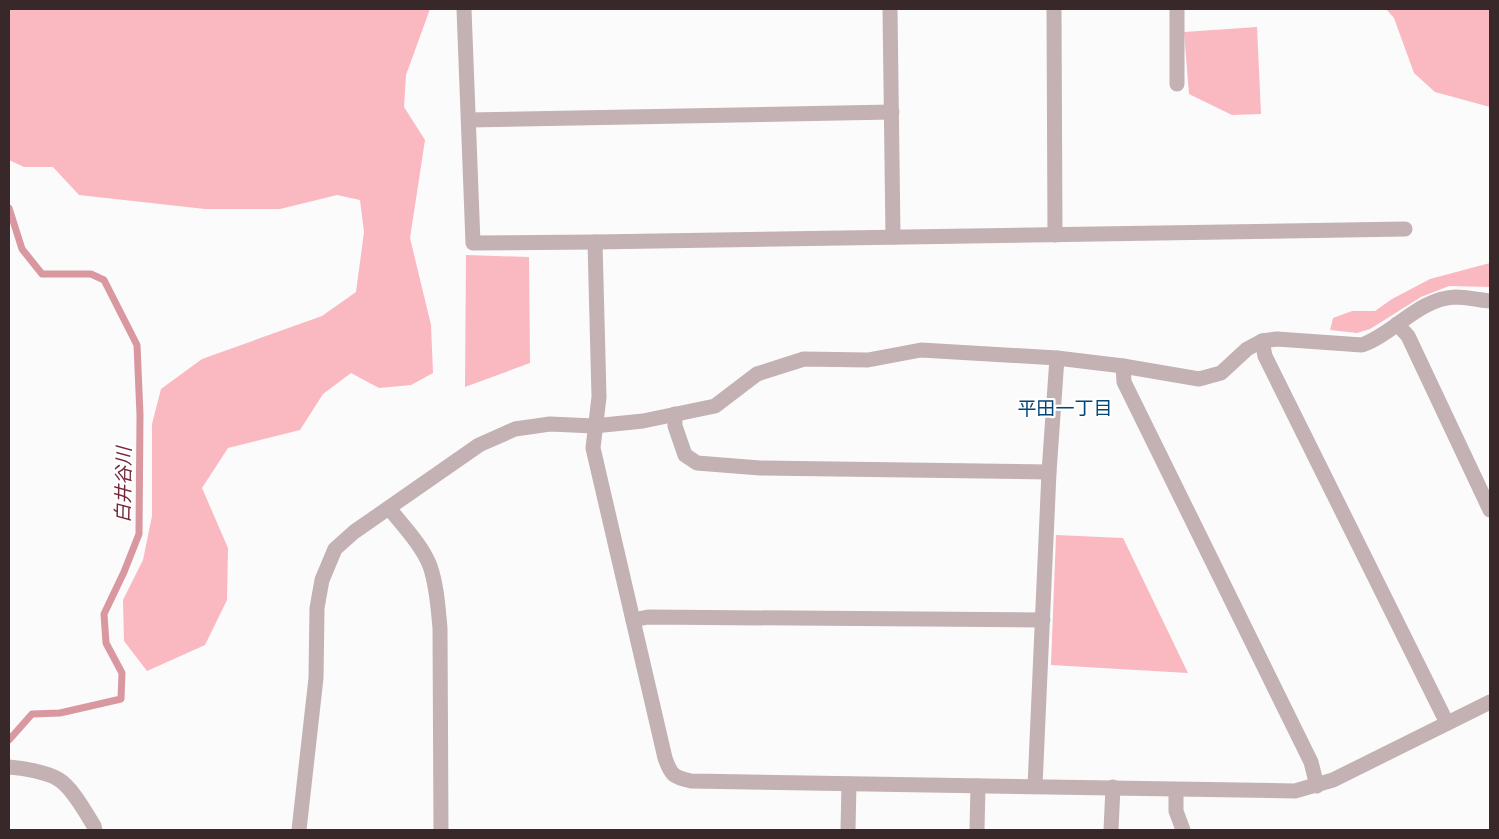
<svg xmlns="http://www.w3.org/2000/svg" width="1499" height="839" viewBox="0 0 1499 839" font-family="'Nunito Sans','Noto Sans JP',sans-serif">
	<style>
		.green { fill: #fab8c0 }
		.lines { fill: none; stroke-linecap: round; stroke-linejoin: round }
		.stream { stroke: #d997a0; stroke-width: 7 }
		.street { stroke: #c3b1b3; stroke-width: 15 }
		.labels { text-anchor: middle; stroke-width: 4.5; stroke-linejoin: round; paint-order: stroke }
		.neighbourhood-label { font-size: 19px; fill: #034675; stroke: #fff }
		.water-label { font-size: 19px; font-style: italic; fill: #752738; stroke: #fff }
	</style>
	<rect width="100%" height="100%" fill="#fbfbfb"/>
	<g class="green">
		<path d="M 9,9 L 430,9 L 406,75 L 404,107 L 425,140 L 410,238 L 431,325 L 433,373 L 411,385 L 379,388 L 351,373 L 323,394 L 300,430 L 228,448 L 202,488 L 228,548 L 227,600 L 205,645 L 147,671 L 124,641 L 123,600 L 143,560 L 152,516 L 152,424 L 161,389 L 202,359 L 322,316 L 356,292 L 364,232 L 360,200 L 337,195 L 280,209 L 205,209 L 79,195 L 53,167 L 24,167 L 9,160 Z"/>
		<path d="M 1386,9 L 1490,9 L 1490,107 L 1435,92 L 1414,73 L 1394,18 Z"/>
		<path d="M 1257,27 L 1261,114 L 1232,115 L 1189,94 L 1184,32 Z"/>
		<path d="M 466,255 L 529,257 L 530,363 L 465,387 Z"/>
		<path d="M 1490,263 L 1490,287 L 1449,286 L 1421,297 L 1370,329 L 1357,333 L 1330,330 L 1333,318 L 1352,311 L 1375,311 L 1392,299 L 1430,279 Z"/>
		<path d="M 1056,535 L 1123,538 L 1188,673 L 1051,665 Z"/>
	</g>
	<g class="lines">
		<path class="stream" d="M 9,208 L 22,249 L 42,274 L 91,274 L 104,280 L 137,345 L 140,415 L 139,534 L 124,572 L 104,614 L 106,643 L 122,673 L 121,699 L 60,713 L 32,714 L 9,740"/>
		<g class="street">
			<path d="M 464,9 L 473,243 L 595,242 L 1405,229"/>
			<path d="M 890,9 L 893,237"/>
			<path d="M 1054,9 L 1055,235"/>
			<path d="M 1177,84 L 1177,9"/>
			<path d="M 469,120 L 892,112"/>
			<path d="M 595,242 L 599,397 L 593,448 L 665,758 C 671,775 673,777 691,781 L 1295,791 L 1333,780 L 1490,702"/>
			<path d="M 1397,324 L 1408,336 L 1490,510"/>
			<path d="M 1262,341 L 1265,356 L 1447,723"/>
			<path d="M 1123,366 L 1124,382 L 1311,762 L 1317,786"/>
			<path d="M 675,414 L 675,426 L 685,455 L 697,463 L 760,468 L 1049,472"/>
			<path d="M 389,508 C 403,526 422,545 430,566 C 437,586 438,608 440,628 L 441,830"/>
			<path d="M 633,620 L 648,617 L 1043,620"/>
			<path d="M 9,767 C 23,768 46,772 58,779 C 72,787 86,813 94,826 L 95,830"/>
			<path d="M 1035,786 L 1049,472 L 1057,358"/>
			<path d="M 1176,790 L 1176,811 L 1183,830"/>
			<path d="M 299,830 L 316,678 L 317,608 L 322,580 L 335,549 L 354,532 L 479,445 L 515,429 L 550,424 L 594,426 L 643,421 L 715,406 L 757,374 L 804,359 L 868,360 L 921,350 L 1057,358 L 1123,366 L 1199,379 L 1221,373 L 1247,349 L 1262,341 L 1277,339 L 1362,345 C 1395,333 1418,299 1455,297 C 1466,297 1479,300 1490,301"/>
			<path d="M 848,830 L 849,784"/>
			<path d="M 977,830 L 978,786"/>
			<path d="M 1111,830 L 1113,787"/>
		</g>
	</g>
	<g class="labels">
		<g class="neighbourhood-label">
			<text x="1065" y="415">平田一丁目</text>
		</g>
		<g class="water-label">
			<text transform="translate(123 485) rotate(-89)" y="7">白井谷川</text>
		</g>
	</g>
	<rect width="1499" height="839" fill="none" stroke="#38282a" stroke-width="20"/>
</svg>
